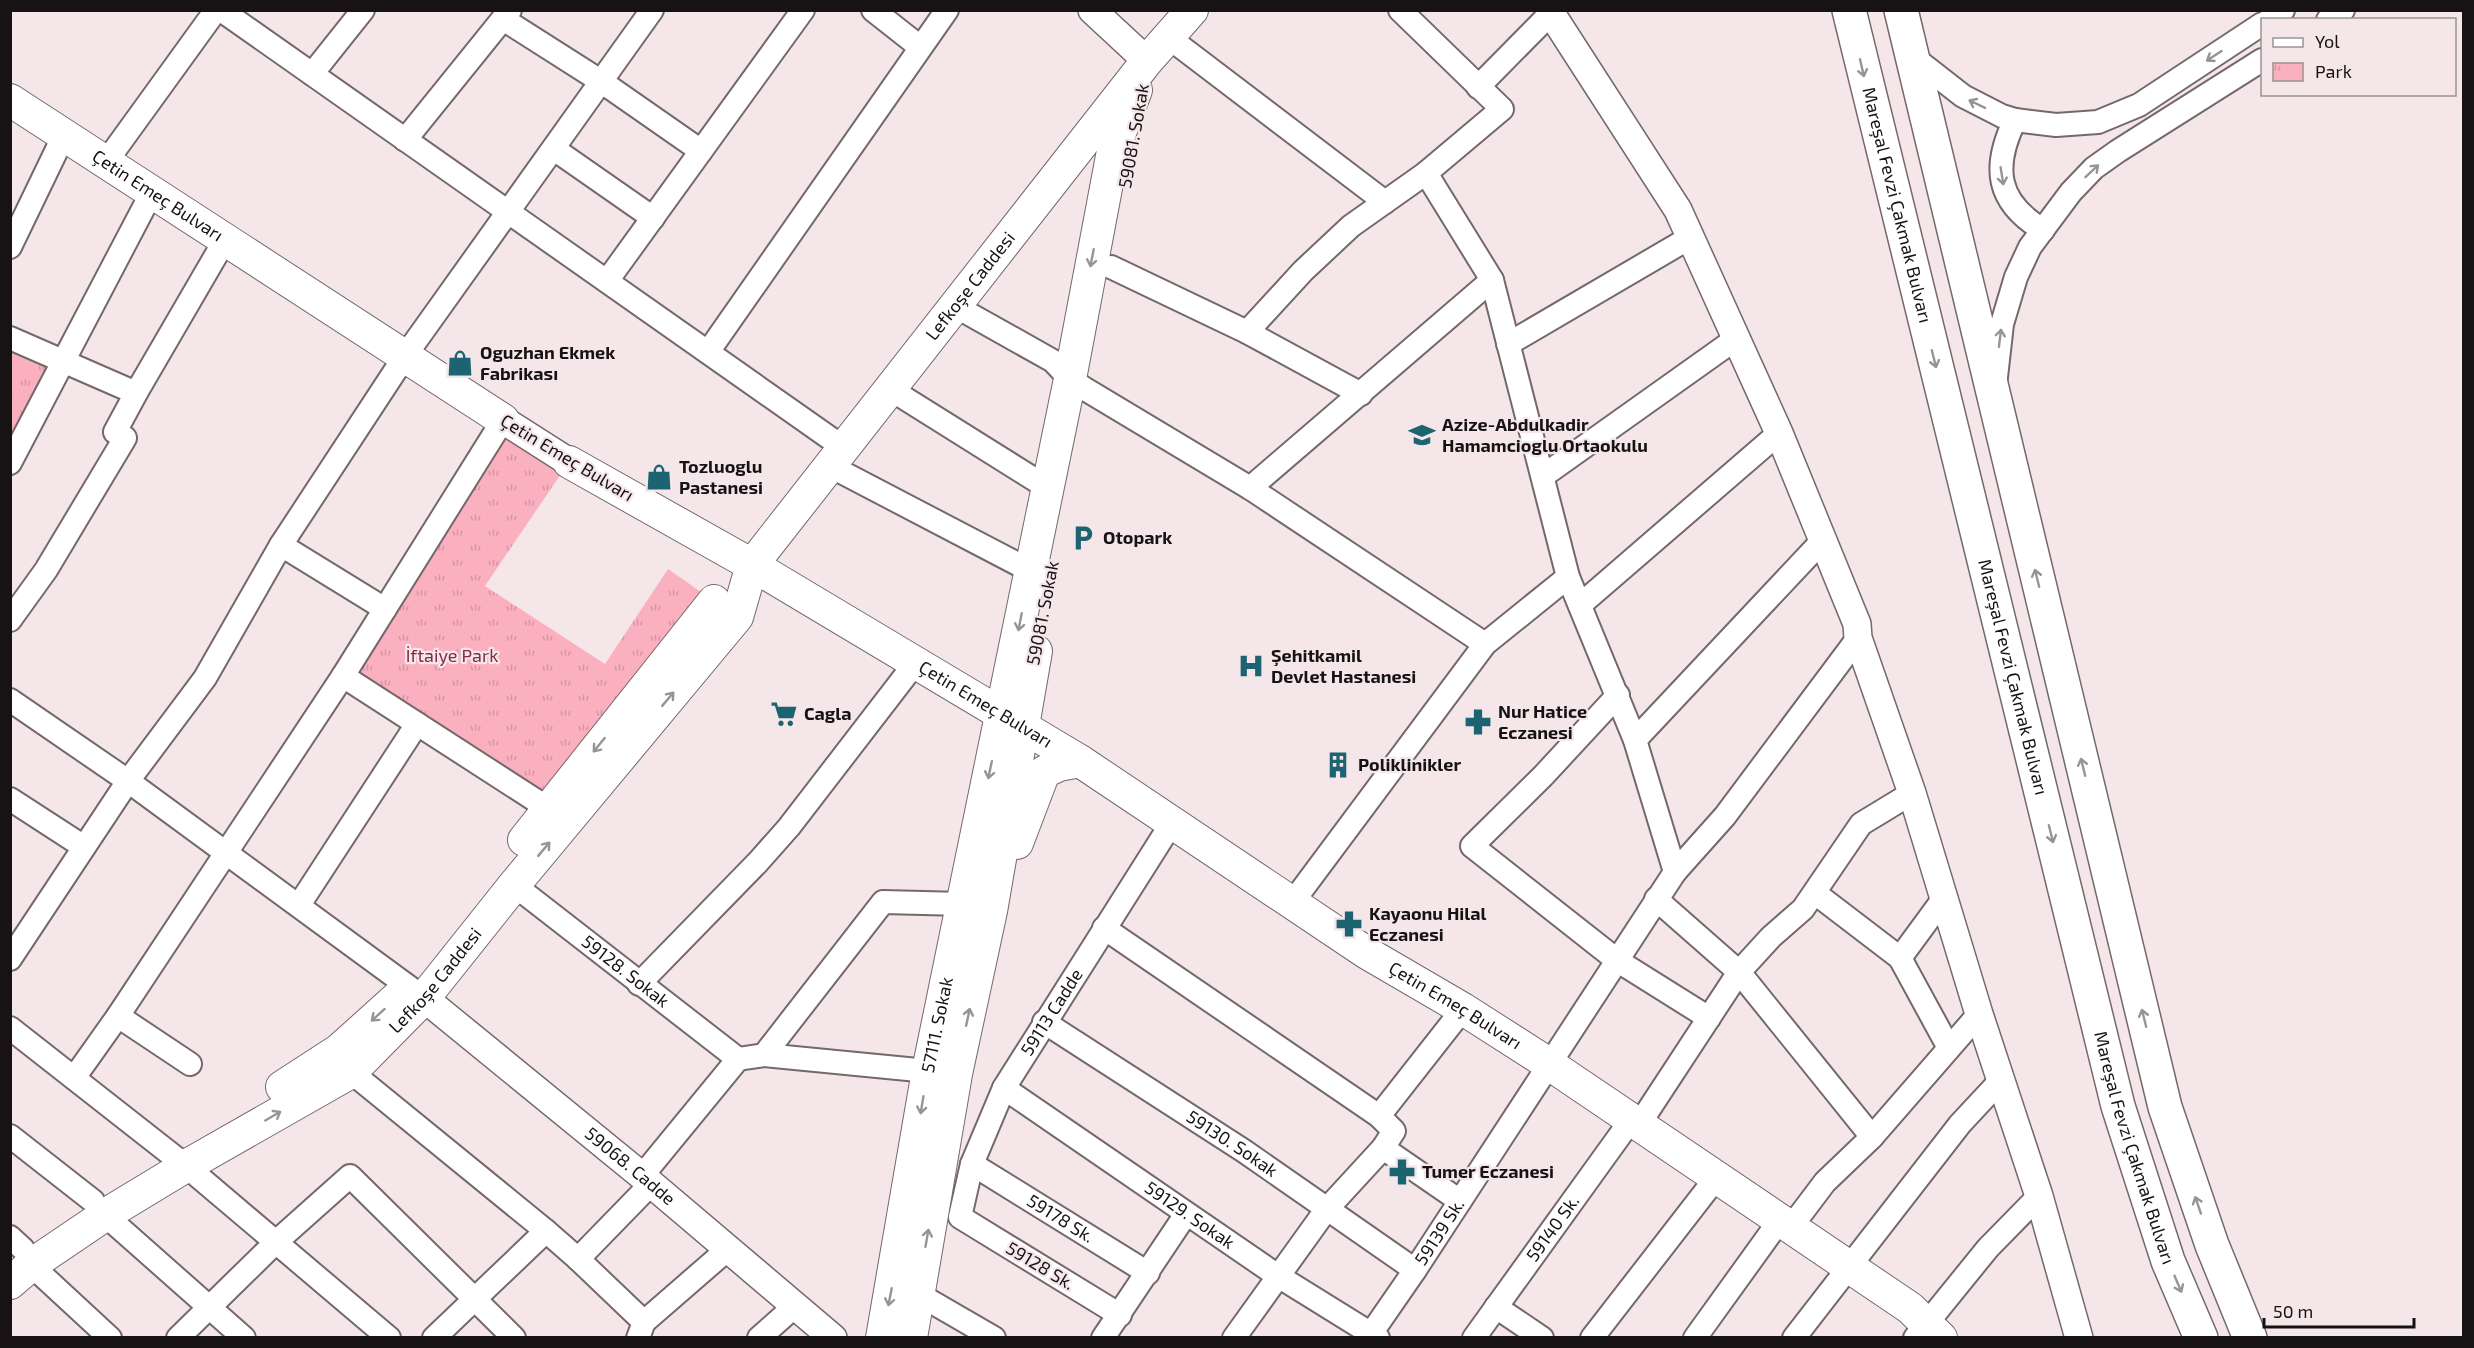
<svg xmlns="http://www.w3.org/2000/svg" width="2474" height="1348" viewBox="0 0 2474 1348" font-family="'Exo 2',sans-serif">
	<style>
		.park { fill: url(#park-tufts) }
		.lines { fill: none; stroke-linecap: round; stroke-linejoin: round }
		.minor-casing { stroke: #74686a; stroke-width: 26 }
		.tertiary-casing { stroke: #74686a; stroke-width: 30 }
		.secondary-casing { stroke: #74686a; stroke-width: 34 }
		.primary-casing { stroke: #74686a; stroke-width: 36 }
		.minor { stroke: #fff; stroke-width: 22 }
		.tertiary { stroke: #fff; stroke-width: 27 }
		.secondary { stroke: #fff; stroke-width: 32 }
		.primary { stroke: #fff; stroke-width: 33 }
		.oneway { stroke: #979495 }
		.labels { text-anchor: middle; stroke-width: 4.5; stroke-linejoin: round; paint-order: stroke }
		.street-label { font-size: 18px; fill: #171213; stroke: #f5e7e9 }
		.poi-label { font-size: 18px; font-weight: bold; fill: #171213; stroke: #f5e7e9; text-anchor: start }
		.park-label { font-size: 18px; fill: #842a46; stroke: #f5e7e9 }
	</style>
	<defs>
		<pattern id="park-tufts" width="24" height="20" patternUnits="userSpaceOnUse" patternTransform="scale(1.5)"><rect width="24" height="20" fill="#fbb0c0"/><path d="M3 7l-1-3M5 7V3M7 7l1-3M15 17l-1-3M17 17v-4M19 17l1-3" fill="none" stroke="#d696a4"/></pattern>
	</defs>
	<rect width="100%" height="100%" fill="#f5e7e9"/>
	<g class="park">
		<path d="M 11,338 L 64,363 L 11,463 Z"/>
		<path d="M 503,420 L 569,462 L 485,586 L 605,664 L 668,569 L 714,601 L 549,809 L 343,676 Z"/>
	</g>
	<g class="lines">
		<g class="minor-casing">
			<g id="minor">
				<path d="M 221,10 L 844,448"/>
				<path d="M 873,10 L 920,47"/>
				<path d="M 503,19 L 602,82 L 701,151"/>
				<path d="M 2269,20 L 2283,10"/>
				<path d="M 2328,20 L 2343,10"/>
				<path d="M 1168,37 L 1385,202"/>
				<path d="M 1913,57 L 1963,96 L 2002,116 L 2015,120 L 2056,125 L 2098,122 L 2139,105 L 2262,24"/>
				<path d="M 312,74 L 363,10"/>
				<path d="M 1478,87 L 1551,13"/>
				<path d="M 2015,120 C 1992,167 1996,202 2043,230"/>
				<path d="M 405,140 L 510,10"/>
				<path d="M 554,149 L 653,218"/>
				<path d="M 106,162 L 216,10"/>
				<path d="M 1426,173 L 1492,280 L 1568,577 L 1635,740 L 1675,872"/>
				<path d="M 10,247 L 65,133"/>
				<path d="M 1111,267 L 1247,332 L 1361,394"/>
				<path d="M 607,281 L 803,10"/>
				<path d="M 955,306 L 1053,361 L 1070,379 L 1085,389 L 1250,488 L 1485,644"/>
				<path d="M 1247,332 L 1303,271 L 1351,226 L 1426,173 L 1502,109 L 1400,10"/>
				<path d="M 10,338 L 136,393 L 115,432 L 125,438 L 46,570 L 10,620"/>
				<path d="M 1508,344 L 1691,237"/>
				<path d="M 708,352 L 947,10"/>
				<path d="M 1996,377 L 2002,324 L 2016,277 L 2030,247 L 2071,192 L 2094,168 L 2118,151 L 2262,60"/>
				<path d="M 890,389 L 1048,488"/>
				<path d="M 136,393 L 225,240"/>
				<path d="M 10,463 L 152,192"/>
				<path d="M 830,466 L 1031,571"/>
				<path d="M 1543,476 L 1737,338"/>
				<path d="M 1250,488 L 1492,280"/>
				<path d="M 281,545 L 385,609"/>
				<path d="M 1580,605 L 1779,433"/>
				<path d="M 343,676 L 549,809"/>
				<path d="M 1618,695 L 1543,776 L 1472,846 L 1618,961 L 1709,1018"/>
				<path d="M 10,700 L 128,781 L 424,998"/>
				<path d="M 1635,740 L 1823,540"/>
				<path d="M 10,799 L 84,847"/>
				<path id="s1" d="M 514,885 L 738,1059"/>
				<path d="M 1815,893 L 1900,958 L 1944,898"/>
				<path d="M 1656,899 L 1739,972 L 1872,1137"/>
				<path d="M 1292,903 L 1485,644 L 1568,577"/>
				<path d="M 299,905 L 417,724"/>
				<path d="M 1104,928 L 1379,1116 L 1394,1131 L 1383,1148 L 1326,1210 L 1234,1338"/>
				<path d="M 1900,958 L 1949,1048"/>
				<path d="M 10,959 L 128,781 L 205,678 L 281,545 L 405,356 L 652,10"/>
				<path d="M 639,984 L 758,862 L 789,827 L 916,662"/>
				<path d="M 118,1016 L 190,1064"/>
				<path id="s2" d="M 1044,1022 L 1244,1151 L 1415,1270"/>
				<path d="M 10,1028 L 186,1166 L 389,1338"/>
				<path d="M 764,1055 L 928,1071"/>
				<path d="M 351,1072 L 546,1231 L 578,1259 L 644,1322"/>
				<path d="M 74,1078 L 118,1016 L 343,676 L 503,420"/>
				<path id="s3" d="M 1004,1088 L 1278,1276 L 1378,1338"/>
				<path d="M 1379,1116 L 1463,1009"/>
				<path d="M 1638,1126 L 1739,972 L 1771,937 L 1803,909 L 1861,824 L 1912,793"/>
				<path d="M 10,1136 L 93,1201"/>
				<path d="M 1383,1148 L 1460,1201"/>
				<path id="s4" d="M 972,1164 L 1148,1273"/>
				<path d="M 642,1176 L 738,1059 L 764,1055 L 883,902 L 963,904"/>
				<path d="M 105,1215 L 244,1338"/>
				<path d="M 1791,1227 L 1825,1182 L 1872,1137 L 1979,1014"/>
				<path d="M 10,1237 L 23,1249"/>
				<path d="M 578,1259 L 651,1184"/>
				<path d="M 31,1265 L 110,1338"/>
				<path d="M 918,1294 L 994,1338"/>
				<path d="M 1496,1307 L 1542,1338"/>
				<path id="s5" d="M 1120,1315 L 960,1217 L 972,1164 L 1004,1088 L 1173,821"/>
				<path d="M 178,1338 L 276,1242 L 350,1176 L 514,1338"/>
				<path d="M 434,1338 L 546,1231"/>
				<path d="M 638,1338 L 644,1322 L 728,1249"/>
				<path d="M 759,1338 L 795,1306"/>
				<path d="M 1103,1338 L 1186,1214"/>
				<path id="s6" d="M 1368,1338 L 1415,1270 L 1675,872 L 1725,816 L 1858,638"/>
				<path id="s7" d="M 1474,1338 L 1631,1120"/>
				<path d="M 1592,1338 L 1716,1178"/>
				<path d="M 1695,1338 L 1780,1220"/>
				<path d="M 1794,1338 L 1960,1124 L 2001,1080"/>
				<path d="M 1915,1338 L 1988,1248 L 2039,1196"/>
			</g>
		</g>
		<g class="tertiary-casing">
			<g id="tertiary">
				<path d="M 1092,10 L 1147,61"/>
				<path d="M 1549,10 L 1678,210 L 1779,433 L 1857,624 L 1858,638 L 1912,793 L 1979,1014 L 2039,1196 L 2079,1338"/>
				<path d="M 503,420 L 569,462"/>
				<path id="s8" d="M 424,998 L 642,1176 L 833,1338"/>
			</g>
		</g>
		<g class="secondary-casing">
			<g id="secondary">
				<path id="s9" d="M 10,100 L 503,420"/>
				<path id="s10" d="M 569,462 L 752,565 L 1080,761 L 1367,953 L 1463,1009 L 1549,1064 L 1910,1308 L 1941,1338"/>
				<path d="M 524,840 L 714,601"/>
				<path d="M 1017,843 L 1044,772 L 1059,765 L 1080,761"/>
				<path d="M 282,1087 L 339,1050 L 399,996"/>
				<path id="s11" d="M 10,1283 L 31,1265 L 105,1215 L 186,1166 L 351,1072 L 424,998 L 514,885 L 737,617 L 752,565 L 1147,61 L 1192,10"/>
				<path id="s12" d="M 882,1338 L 928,1071 L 1070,379 L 1113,151 L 1136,90"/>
				<path d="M 911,1338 L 956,1074 L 991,911 L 1036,651"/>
			</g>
		</g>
		<g class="primary-casing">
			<g id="primary">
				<path id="s13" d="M 1849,10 L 2118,1106 L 2168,1261 L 2201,1338"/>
				<path d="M 1901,10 L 2165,1107 L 2212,1245 L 2250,1338"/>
			</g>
		</g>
		<use href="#minor" class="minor"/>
		<use href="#tertiary" class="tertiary"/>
		<use href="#secondary" class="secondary"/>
		<use href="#primary" class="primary"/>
	</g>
	<defs><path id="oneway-shaft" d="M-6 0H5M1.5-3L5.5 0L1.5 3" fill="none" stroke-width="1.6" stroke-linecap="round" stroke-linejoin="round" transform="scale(1.5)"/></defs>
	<g class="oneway">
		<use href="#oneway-shaft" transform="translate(2214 56) rotate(147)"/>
		<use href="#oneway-shaft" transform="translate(1862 68) rotate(77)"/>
		<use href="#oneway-shaft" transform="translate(1977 104) rotate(-154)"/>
		<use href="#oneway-shaft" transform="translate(2092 171) rotate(-43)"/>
		<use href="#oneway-shaft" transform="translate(2002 176) rotate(81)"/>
		<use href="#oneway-shaft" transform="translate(1092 258) rotate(101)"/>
		<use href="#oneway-shaft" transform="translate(2000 338) rotate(-83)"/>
		<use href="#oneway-shaft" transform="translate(1934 359) rotate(76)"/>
		<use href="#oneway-shaft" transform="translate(2037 578) rotate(-104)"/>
		<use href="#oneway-shaft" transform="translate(1020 622) rotate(101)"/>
		<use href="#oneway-shaft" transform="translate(668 699) rotate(-50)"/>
		<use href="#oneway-shaft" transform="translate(599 745) rotate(129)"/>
		<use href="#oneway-shaft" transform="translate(2083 767) rotate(-104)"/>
		<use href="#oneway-shaft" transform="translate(990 770) rotate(102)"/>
		<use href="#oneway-shaft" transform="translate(2051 834) rotate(76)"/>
		<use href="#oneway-shaft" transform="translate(544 849) rotate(-50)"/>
		<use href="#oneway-shaft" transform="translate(378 1015) rotate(138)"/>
		<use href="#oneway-shaft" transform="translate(968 1017) rotate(-78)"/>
		<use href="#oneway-shaft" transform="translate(2144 1018) rotate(-104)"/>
		<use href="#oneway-shaft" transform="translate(922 1105) rotate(99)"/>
		<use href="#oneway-shaft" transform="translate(273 1116) rotate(-30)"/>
		<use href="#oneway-shaft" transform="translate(2198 1205) rotate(-109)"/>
		<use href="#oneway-shaft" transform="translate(927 1238) rotate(-80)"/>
		<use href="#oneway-shaft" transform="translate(2178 1284) rotate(67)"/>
		<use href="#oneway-shaft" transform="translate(890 1297) rotate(101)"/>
	</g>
	<defs>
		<g id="shop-bare" transform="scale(2.07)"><path d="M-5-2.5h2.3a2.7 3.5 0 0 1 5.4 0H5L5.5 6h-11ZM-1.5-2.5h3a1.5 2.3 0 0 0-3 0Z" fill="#1c6472" stroke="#f5e7e9" stroke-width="2.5" paint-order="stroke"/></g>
		<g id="school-bare" transform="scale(2.07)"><path d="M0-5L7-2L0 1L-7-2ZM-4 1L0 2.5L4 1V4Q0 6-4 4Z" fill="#1c6472" stroke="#f5e7e9" stroke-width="2.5" paint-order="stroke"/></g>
		<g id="parking-bare" transform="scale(2.07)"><path d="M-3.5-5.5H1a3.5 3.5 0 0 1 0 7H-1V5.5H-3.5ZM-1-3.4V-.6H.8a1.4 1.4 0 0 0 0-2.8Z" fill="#1c6472" stroke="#f5e7e9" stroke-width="2.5" paint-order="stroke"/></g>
		<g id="hospital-bare" transform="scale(2.07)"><path d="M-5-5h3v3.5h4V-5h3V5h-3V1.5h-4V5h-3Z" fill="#1c6472" stroke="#f5e7e9" stroke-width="2.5" paint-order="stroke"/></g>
		<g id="supermarket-bare" transform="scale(2.07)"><path d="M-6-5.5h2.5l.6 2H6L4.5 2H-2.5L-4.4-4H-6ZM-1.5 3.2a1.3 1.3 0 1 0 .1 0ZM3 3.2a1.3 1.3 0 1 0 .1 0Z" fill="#1c6472" stroke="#f5e7e9" stroke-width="2.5" paint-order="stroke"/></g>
		<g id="pharmacy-bare" transform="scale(2.07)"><path d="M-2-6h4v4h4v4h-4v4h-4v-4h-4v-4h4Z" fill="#1c6472" stroke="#f5e7e9" stroke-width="2.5" paint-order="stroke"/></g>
		<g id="building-bare" transform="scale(2.07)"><path d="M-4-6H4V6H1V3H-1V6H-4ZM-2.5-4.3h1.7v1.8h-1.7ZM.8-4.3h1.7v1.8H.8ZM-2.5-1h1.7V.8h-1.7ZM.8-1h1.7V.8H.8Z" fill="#1c6472" stroke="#f5e7e9" stroke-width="2.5" paint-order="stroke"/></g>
	</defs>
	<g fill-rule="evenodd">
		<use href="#shop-bare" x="460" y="363"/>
		<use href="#school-bare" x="1422" y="435"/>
		<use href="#shop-bare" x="659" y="477"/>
		<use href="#parking-bare" x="1083" y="538"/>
		<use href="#hospital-bare" x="1251" y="666"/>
		<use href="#supermarket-bare" x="784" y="714"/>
		<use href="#pharmacy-bare" x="1478" y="722"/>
		<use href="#building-bare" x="1338" y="765"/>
		<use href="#pharmacy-bare" x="1349" y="924"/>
		<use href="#pharmacy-bare" x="1402" y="1172"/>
	</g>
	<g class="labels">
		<g class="street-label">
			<text transform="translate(1134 136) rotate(-80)" y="6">59081. Sokak</text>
			<text dy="6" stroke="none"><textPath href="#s9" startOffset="176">Çetin Emeç Bulvarı</textPath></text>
			<text dy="6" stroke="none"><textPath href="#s13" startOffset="201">Mareşal Fevzi Çakmak Bulvarı</textPath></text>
			<text dy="6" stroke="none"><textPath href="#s11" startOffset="1407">Lefkoşe Caddesi</textPath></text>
			<text transform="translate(567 458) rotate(31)" y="6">Çetin Emeç Bulvarı</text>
			<text transform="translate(1043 613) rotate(-79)" y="6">59081. Sokak</text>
			<text dy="6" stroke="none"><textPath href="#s13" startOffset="687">Mareşal Fevzi Çakmak Bulvarı</textPath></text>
			<text dy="6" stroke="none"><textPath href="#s10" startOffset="482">Çetin Emeç Bulvarı</textPath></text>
			<text dy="6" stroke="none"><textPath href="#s1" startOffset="141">59128. Sokak</textPath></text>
			<text dy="6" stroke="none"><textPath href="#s11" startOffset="526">Lefkoşe Caddesi</textPath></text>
			<text dy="6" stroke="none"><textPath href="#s10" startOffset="1040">Çetin Emeç Bulvarı</textPath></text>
			<text dy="6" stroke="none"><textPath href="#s5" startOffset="414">59113 Cadde</textPath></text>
			<text dy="6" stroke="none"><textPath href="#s12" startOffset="318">57111. Sokak</textPath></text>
			<text dy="6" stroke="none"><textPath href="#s2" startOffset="224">59130. Sokak</textPath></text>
			<text dy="6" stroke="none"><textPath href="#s13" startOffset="1173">Mareşal Fevzi Çakmak Bulvarı</textPath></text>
			<text dy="6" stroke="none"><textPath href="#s8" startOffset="266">59068. Cadde</textPath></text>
			<text dy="6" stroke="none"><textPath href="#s3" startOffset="225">59129. Sokak</textPath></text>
			<text dy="6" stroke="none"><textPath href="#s4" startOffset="104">59178 Sk.</textPath></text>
			<text dy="6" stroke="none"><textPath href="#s7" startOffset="135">59140 Sk.</textPath></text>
			<text dy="6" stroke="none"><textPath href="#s6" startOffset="128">59139 Sk.</textPath></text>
			<text transform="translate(1040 1266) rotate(31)" y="6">59128 Sk.</text>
		</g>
		<g class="poi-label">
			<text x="480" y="359">Oguzhan Ekmek<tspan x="480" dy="21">Fabrikası</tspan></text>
			<text x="1442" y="431">Azize-Abdulkadir<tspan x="1442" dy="21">Hamamcioglu Ortaokulu</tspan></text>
			<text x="679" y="473">Tozluoglu<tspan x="679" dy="21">Pastanesi</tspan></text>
			<text x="1103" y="544">Otopark</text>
			<text x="1271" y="662">Şehitkamil<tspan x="1271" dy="21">Devlet Hastanesi</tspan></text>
			<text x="1498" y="718">Nur Hatice<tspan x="1498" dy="21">Eczanesi</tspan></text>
			<text x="804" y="720">Cagla</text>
			<text x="1358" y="771">Poliklinikler</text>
			<text x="1369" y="920">Kayaonu Hilal<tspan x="1369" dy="21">Eczanesi</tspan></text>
			<text x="1422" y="1178">Tumer Eczanesi</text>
		</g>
		<g class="park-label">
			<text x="452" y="662">İftaiye Park</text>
		</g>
	</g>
	<rect width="2474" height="1348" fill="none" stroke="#171213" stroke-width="24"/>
	<rect x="2261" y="18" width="195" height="78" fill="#f5e7e9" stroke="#9c9293" stroke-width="1.5"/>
	<rect x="2273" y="38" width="30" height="9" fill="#ffffff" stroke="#9c9293" stroke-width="1.5"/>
	<text x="2315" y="48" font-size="18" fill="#171213">Yol</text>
	<rect x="2273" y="63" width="30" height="18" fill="url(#park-tufts)" stroke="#9c9293" stroke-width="1.5"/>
	<text x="2315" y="78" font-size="18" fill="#171213">Park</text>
	<path d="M2264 1318v9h150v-9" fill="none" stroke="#171213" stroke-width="3"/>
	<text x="2273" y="1318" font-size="18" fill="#171213" stroke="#f5e7e9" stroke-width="4.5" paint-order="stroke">50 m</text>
</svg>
